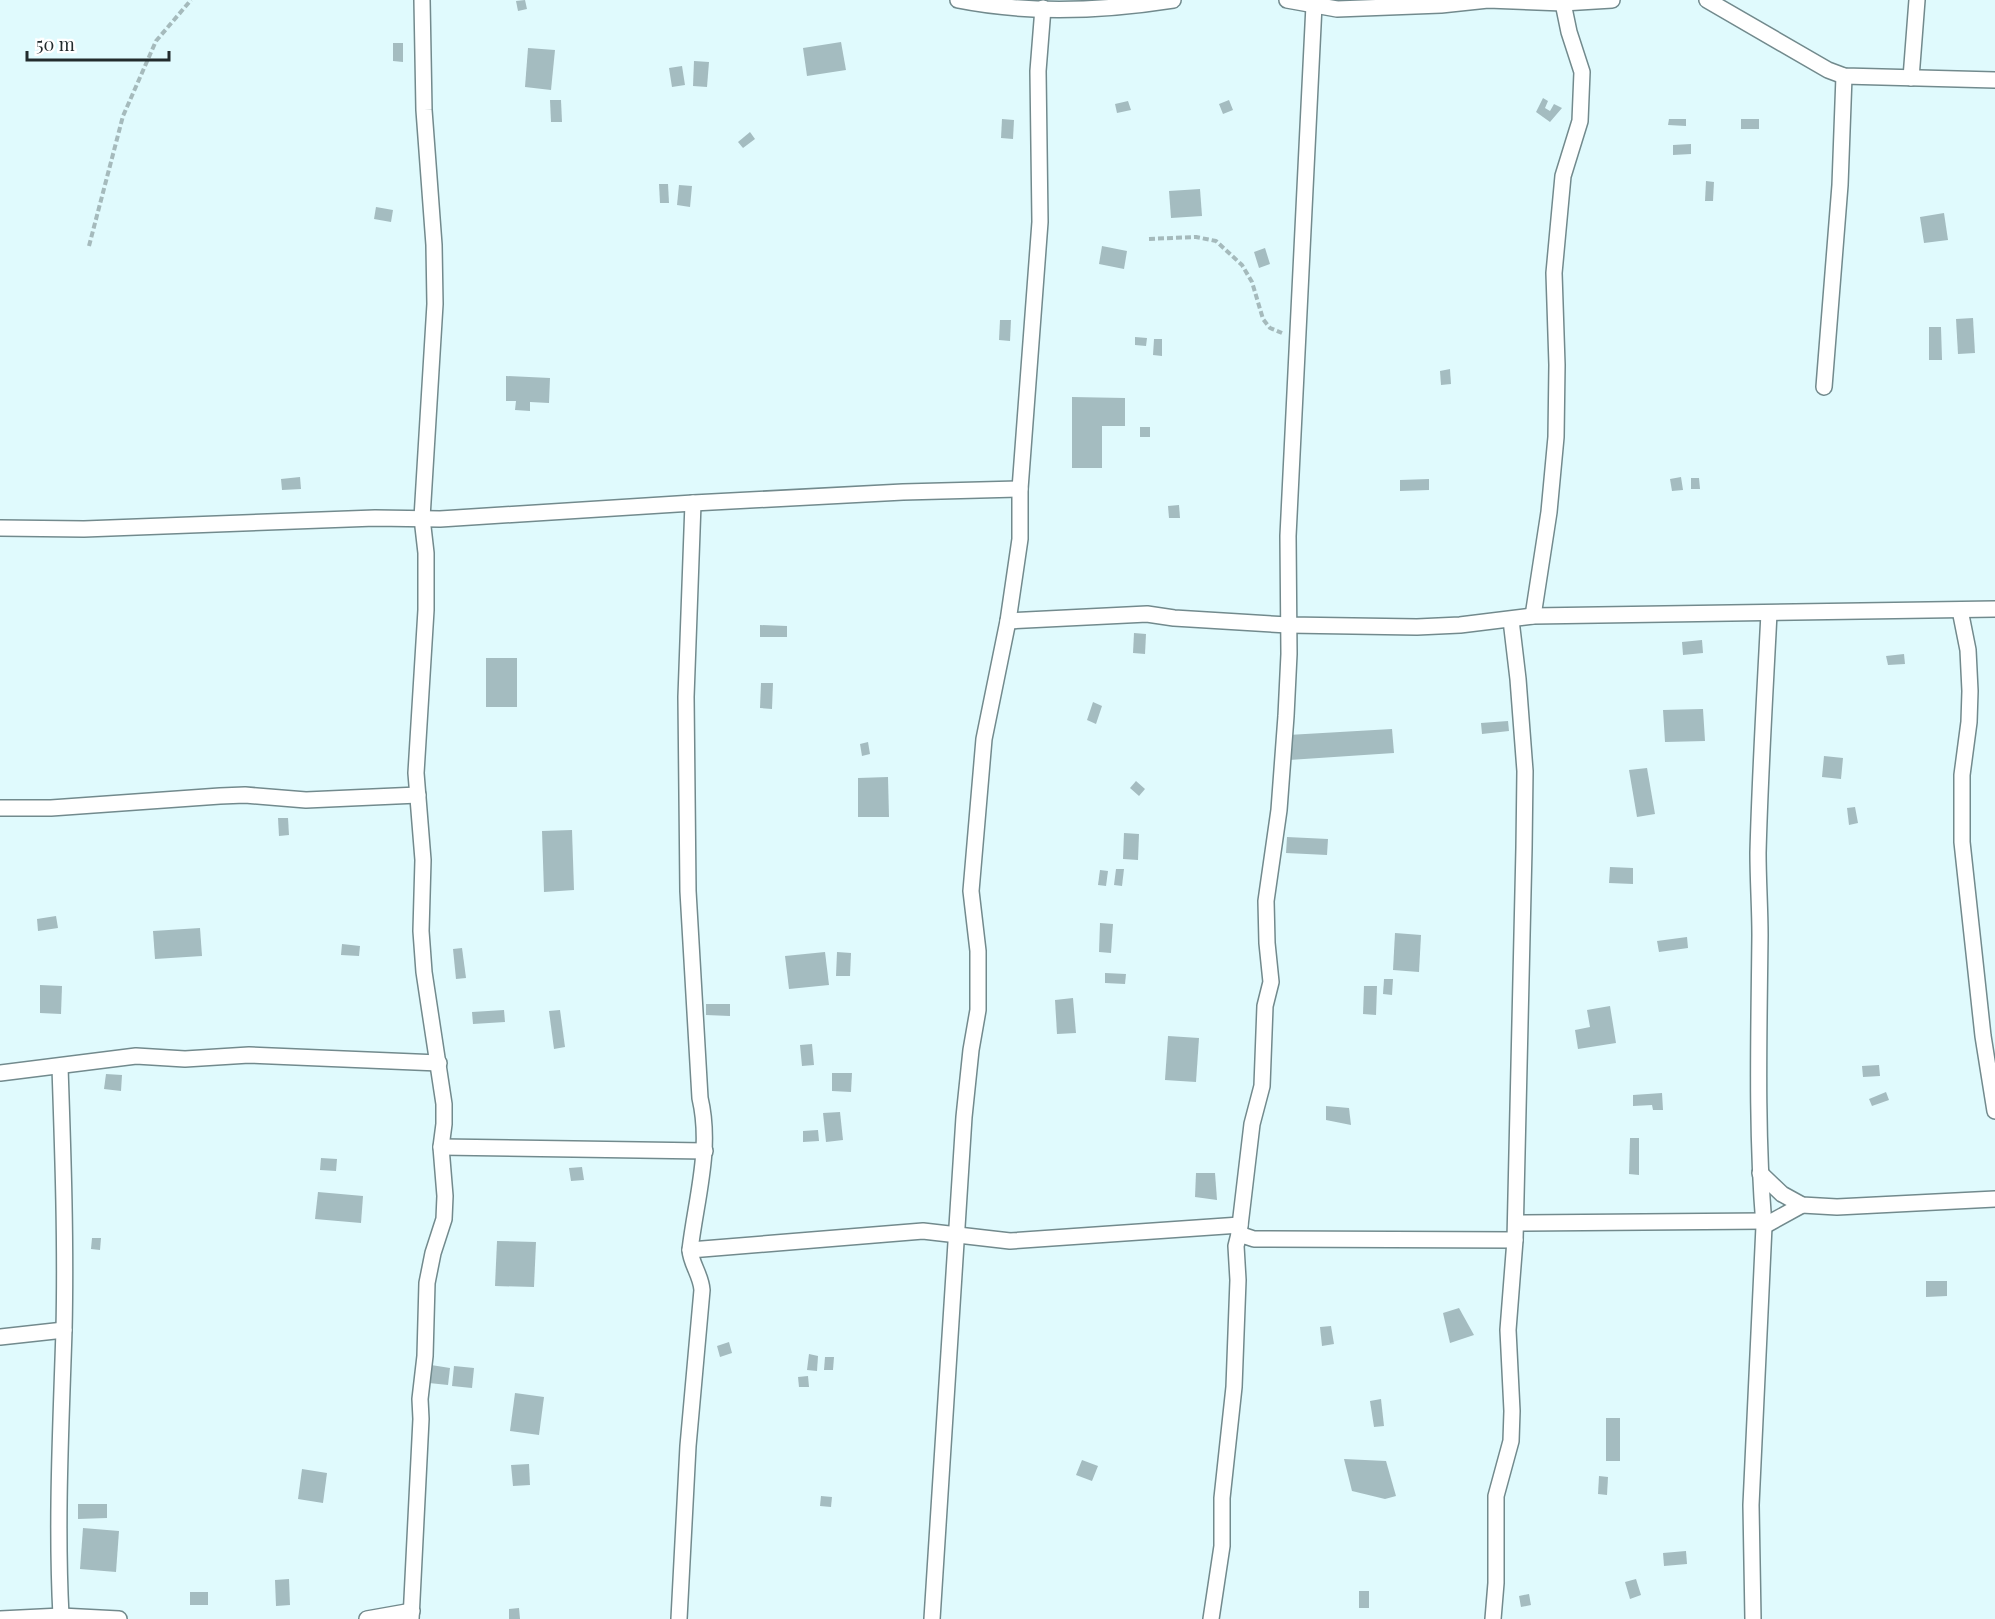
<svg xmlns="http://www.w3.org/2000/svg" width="1995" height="1619" viewBox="0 0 1995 1619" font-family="'Playfair Display',serif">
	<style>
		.building { fill: #a4bcc0 }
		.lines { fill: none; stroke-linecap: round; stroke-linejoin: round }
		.street-casing { stroke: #728a8d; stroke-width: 18 }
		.path { stroke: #a5babc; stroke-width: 4; stroke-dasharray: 6 3; stroke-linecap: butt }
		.street { stroke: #fff; stroke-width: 15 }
	</style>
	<rect width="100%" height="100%" fill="#e0fafd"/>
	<g class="building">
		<path d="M 525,0 L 527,9 L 518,11 L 516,1 Z"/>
		<path d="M 841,42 L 846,70 L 807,76 L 803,48 Z"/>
		<path d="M 393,43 L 403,43 L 403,62 L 393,61 Z"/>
		<path d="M 528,48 L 555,50 L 551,90 L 525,87 Z"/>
		<path d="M 694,61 L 709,62 L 707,87 L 693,86 Z"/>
		<path d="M 682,66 L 685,85 L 672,87 L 669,68 Z"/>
		<path d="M 1543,98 L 1548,101 L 1545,108 L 1550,111 L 1554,104 L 1562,108 L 1550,122 L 1536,112 Z"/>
		<path d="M 550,100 L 561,100 L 562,122 L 551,122 Z"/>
		<path d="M 1229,100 L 1233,110 L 1223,114 L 1219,104 Z"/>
		<path d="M 1128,101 L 1131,110 L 1117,113 L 1115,104 Z"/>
		<path d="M 1002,119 L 1014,120 L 1013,139 L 1001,138 Z"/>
		<path d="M 1669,119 L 1686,119 L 1686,126 L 1668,125 Z"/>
		<rect x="1741" y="119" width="18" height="10"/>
		<path d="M 750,132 L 755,139 L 743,148 L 738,142 Z"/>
		<path d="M 1691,144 L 1691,154 L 1673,155 L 1673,145 Z"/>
		<path d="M 1706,181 L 1714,182 L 1713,201 L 1705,201 Z"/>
		<path d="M 659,184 L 668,184 L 669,203 L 660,203 Z"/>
		<path d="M 679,185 L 692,186 L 690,207 L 677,205 Z"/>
		<path d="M 1200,189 L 1202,216 L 1171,218 L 1169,191 Z"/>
		<path d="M 376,207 L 393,210 L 391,222 L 374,219 Z"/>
		<path d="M 1944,213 L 1948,240 L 1924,243 L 1920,217 Z"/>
		<path d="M 1102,246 L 1127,251 L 1124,269 L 1099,264 Z"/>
		<path d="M 1265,248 L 1270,264 L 1259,268 L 1254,252 Z"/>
		<path d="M 1973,318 L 1975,353 L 1958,354 L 1956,319 Z"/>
		<path d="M 1000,320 L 1011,320 L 1010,341 L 999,340 Z"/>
		<path d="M 1929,327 L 1941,327 L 1942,360 L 1929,360 Z"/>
		<path d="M 1135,337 L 1147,338 L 1146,346 L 1135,345 Z"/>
		<path d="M 1154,339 L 1162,339 L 1162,356 L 1153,355 Z"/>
		<path d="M 1450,369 L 1451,384 L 1441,385 L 1440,371 Z"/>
		<path d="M 506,376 L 550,378 L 549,403 L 530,402 L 530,411 L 515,410 L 516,401 L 506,401 Z"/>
		<path d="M 1072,397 L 1125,398 L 1125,426 L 1102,426 L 1102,468 L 1072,468 Z"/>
		<rect x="1140" y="427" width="10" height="10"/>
		<path d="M 300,477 L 301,489 L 282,490 L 281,479 Z"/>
		<path d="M 1681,477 L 1683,490 L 1672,491 L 1670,479 Z"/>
		<path d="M 1691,478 L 1699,478 L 1700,489 L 1691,489 Z"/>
		<path d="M 1429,479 L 1429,490 L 1400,491 L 1400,480 Z"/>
		<path d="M 1179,505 L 1180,518 L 1169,518 L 1168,506 Z"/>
		<path d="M 760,625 L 787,626 L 787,637 L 760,637 Z"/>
		<path d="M 1134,633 L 1146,634 L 1145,654 L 1133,653 Z"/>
		<path d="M 1702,640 L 1703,653 L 1683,655 L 1682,642 Z"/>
		<path d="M 1904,654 L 1905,664 L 1888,665 L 1886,656 Z"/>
		<rect x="486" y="658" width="31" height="49"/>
		<path d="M 761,683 L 773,683 L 772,709 L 760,708 Z"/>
		<path d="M 1093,702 L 1102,706 L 1096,724 L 1087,720 Z"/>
		<path d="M 1703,709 L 1705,741 L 1665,742 L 1663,710 Z"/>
		<path d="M 1508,721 L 1509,731 L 1482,734 L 1481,723 Z"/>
		<path d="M 1392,729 L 1394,753 L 1289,760 L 1288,735 Z"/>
		<path d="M 868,742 L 870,754 L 862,756 L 860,744 Z"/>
		<path d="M 1824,756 L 1843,758 L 1841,779 L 1822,777 Z"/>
		<path d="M 1647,768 L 1655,814 L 1637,817 L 1629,770 Z"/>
		<path d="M 888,777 L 889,817 L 858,817 L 858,778 Z"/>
		<path d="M 1136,781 L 1145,789 L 1139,796 L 1130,788 Z"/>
		<path d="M 1855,807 L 1858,823 L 1849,825 L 1847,808 Z"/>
		<path d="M 278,818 L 288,818 L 289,835 L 279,836 Z"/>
		<path d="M 572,830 L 574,890 L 544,892 L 542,831 Z"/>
		<path d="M 1124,833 L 1139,834 L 1138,860 L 1123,859 Z"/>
		<path d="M 1287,837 L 1328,839 L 1327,855 L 1286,853 Z"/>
		<path d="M 1610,867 L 1633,868 L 1633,884 L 1609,883 Z"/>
		<path d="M 1116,869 L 1124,869 L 1122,886 L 1114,885 Z"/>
		<path d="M 1100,870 L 1108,871 L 1106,886 L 1098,885 Z"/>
		<path d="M 56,916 L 58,928 L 38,931 L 37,919 Z"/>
		<path d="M 1100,923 L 1113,924 L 1111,953 L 1099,952 Z"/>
		<path d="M 200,928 L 202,956 L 155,959 L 153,931 Z"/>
		<path d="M 1395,933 L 1421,935 L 1419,972 L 1393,970 Z"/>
		<path d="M 1687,937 L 1688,948 L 1659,952 L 1657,941 Z"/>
		<path d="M 342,944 L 360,946 L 359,956 L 341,955 Z"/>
		<path d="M 462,948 L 466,978 L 456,979 L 453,949 Z"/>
		<path d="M 825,952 L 829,985 L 789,989 L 785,956 Z"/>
		<path d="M 837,952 L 851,953 L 850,976 L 836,976 Z"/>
		<path d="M 1105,973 L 1126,974 L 1125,984 L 1105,983 Z"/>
		<path d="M 1384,979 L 1393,979 L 1392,995 L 1383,994 Z"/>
		<path d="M 40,985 L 62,986 L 61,1014 L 40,1013 Z"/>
		<path d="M 1364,986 L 1377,986 L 1376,1015 L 1363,1014 Z"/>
		<path d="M 1073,998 L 1076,1033 L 1057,1034 L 1055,1000 Z"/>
		<path d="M 706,1004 L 730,1004 L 730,1016 L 706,1015 Z"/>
		<path d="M 1610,1006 L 1616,1043 L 1578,1049 L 1575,1030 L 1590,1027 L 1587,1010 Z"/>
		<path d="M 504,1010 L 505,1022 L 473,1024 L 472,1012 Z"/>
		<path d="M 560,1010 L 565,1047 L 554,1049 L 549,1011 Z"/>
		<path d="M 1168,1036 L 1199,1038 L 1196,1082 L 1165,1080 Z"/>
		<path d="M 812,1044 L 814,1065 L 802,1066 L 800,1045 Z"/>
		<path d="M 1879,1065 L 1880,1076 L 1863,1077 L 1862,1066 Z"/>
		<path d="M 832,1073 L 852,1073 L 851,1092 L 832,1091 Z"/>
		<path d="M 106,1074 L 122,1075 L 121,1091 L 104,1089 Z"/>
		<path d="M 1886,1092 L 1889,1100 L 1872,1106 L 1869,1099 Z"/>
		<path d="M 1662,1093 L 1663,1110 L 1653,1110 L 1652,1105 L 1633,1106 L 1633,1095 Z"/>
		<path d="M 1326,1106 L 1349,1108 L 1351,1125 L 1326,1120 Z"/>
		<path d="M 840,1112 L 843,1140 L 826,1142 L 823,1113 Z"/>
		<path d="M 818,1130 L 819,1141 L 803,1142 L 803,1131 Z"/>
		<path d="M 1630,1138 L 1639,1138 L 1639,1175 L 1629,1174 Z"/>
		<path d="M 321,1158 L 337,1159 L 336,1171 L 320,1170 Z"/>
		<path d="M 582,1167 L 584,1180 L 571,1181 L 569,1168 Z"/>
		<path d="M 1196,1173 L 1215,1173 L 1217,1200 L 1195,1197 Z"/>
		<path d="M 318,1192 L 363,1196 L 361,1223 L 315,1219 Z"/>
		<path d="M 92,1238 L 101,1238 L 100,1250 L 91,1249 Z"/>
		<path d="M 497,1241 L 536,1242 L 534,1287 L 495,1286 Z"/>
		<path d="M 1926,1281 L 1947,1281 L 1947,1296 L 1926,1297 Z"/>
		<path d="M 1459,1308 L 1474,1335 L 1450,1343 L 1443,1313 Z"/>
		<path d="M 1331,1326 L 1334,1344 L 1322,1346 L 1320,1327 Z"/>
		<path d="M 729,1342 L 732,1353 L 720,1357 L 717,1346 Z"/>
		<path d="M 809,1354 L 818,1356 L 817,1371 L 807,1370 Z"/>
		<path d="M 825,1357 L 834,1357 L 833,1370 L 824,1370 Z"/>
		<path d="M 431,1365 L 450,1368 L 448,1385 L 429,1383 Z"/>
		<path d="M 454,1366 L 474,1368 L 472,1388 L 452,1386 Z"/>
		<path d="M 808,1376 L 809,1387 L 799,1387 L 798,1377 Z"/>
		<path d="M 515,1393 L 544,1397 L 539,1435 L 510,1431 Z"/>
		<path d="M 1381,1399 L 1384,1426 L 1374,1427 L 1370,1401 Z"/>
		<rect x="1606" y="1418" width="14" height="43"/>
		<path d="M 1344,1459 L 1386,1461 L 1396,1496 L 1385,1499 L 1352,1491 Z"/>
		<path d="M 1082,1460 L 1098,1466 L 1092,1481 L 1076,1475 Z"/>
		<path d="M 529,1464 L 530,1485 L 513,1486 L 511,1465 Z"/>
		<path d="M 302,1469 L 327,1473 L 323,1503 L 298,1499 Z"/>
		<path d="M 1599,1476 L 1608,1477 L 1607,1495 L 1598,1494 Z"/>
		<path d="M 821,1496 L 832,1497 L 831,1507 L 820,1506 Z"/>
		<path d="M 78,1504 L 107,1504 L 107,1518 L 78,1519 Z"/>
		<path d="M 83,1528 L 119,1531 L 116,1572 L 80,1569 Z"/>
		<path d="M 1686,1551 L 1687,1564 L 1664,1566 L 1663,1553 Z"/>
		<path d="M 289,1579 L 290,1605 L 276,1606 L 275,1580 Z"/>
		<path d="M 1636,1579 L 1641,1595 L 1630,1599 L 1625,1582 Z"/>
		<rect x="1359" y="1591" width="10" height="17"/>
		<rect x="190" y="1592" width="18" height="13"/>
		<path d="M 1529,1594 L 1531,1605 L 1521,1607 L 1519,1596 Z"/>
		<path d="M 519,1608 L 520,1619 L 509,1619 L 509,1609 Z"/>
	</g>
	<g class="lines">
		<g class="street-casing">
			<g id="street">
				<path d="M 958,0 C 1028,14 1103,11 1173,0"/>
				<path d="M 1287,0 L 1337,9 L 1441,5 L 1488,0 L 1563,3 L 1612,0"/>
				<path d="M 1707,0 L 1828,70 L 1844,76 L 1995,80"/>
				<path d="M 1911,78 L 1917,0"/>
				<path d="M 1824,387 L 1840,185 L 1844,76"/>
				<path d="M 0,528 L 84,529 L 375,518 L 440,519 L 693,503 L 903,492 L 1020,489"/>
				<path d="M 1960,610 L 1968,650 L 1970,691 L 1969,722 L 1962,775 L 1962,842 L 1983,1036 L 1995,1111"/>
				<path d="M 1533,616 L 1549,512 L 1556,437 L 1557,365 L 1554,273 L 1563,176 L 1580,121 L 1582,72 L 1569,32 L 1563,3"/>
				<path d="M 1008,621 L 1147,614 L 1174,618 L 1288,625 L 1417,627 L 1460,625 L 1533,616 L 1995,609"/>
				<path d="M 0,808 L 51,808 L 220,796 L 245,795 L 306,800 L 418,795"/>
				<path d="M 60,1067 C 63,1155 66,1243 64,1330 C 61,1426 56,1521 61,1616"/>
				<path d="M 0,1073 L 136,1056 L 185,1059 L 249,1055 L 439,1063"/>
				<path d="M 441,1147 L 705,1151"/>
				<path d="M 1760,1173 L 1782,1194 L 1802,1205 L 1837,1207 L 1995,1199"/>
				<path d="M 1516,1223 L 1764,1221"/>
				<path d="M 1764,1226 L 1802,1205"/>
				<path d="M 1239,1234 L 1252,1124 L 1262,1086 L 1265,1006 L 1271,982 L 1267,943 L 1266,901 L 1279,810 L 1286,716 L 1289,654 L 1288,536 L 1314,5"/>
				<path d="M 690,1250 L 923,1231 L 1010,1241 L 1240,1225"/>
				<path d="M 0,1337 L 64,1330"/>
				<path d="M 0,1619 L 61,1616 L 119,1619"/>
				<path d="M 367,1619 L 412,1611"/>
				<path d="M 411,1619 L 421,1419 L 420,1399 L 425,1356 L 427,1283 L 433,1253 L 444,1219 L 445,1196 L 441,1147 L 444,1124 L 444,1104 L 424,972 L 421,931 L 423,860 L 416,773 L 426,610 L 426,553 L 422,518 L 435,304 L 434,245 L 424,110 L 422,0"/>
				<path d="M 679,1619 L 688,1446 L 702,1290 C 701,1275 691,1264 690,1250 C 696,1199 712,1149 700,1098 L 688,891 L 686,697 L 693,503"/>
				<path d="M 932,1619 L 964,1117 L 971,1050 L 978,1010 L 978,951 L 971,891 L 984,739 L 1008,621 L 1020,539 L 1020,489 L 1040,222 L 1038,71 L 1043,8"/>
				<path d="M 1211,1619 L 1222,1546 L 1222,1498 L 1234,1387 L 1238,1280 L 1236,1246 L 1239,1234 L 1254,1239 L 1515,1240"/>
				<path d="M 1493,1619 L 1496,1583 L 1496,1496 L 1511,1441 L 1512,1411 L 1508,1330 L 1515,1240 L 1524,848 L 1525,771 L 1518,679 L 1511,620"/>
				<path d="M 1753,1619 L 1751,1505 L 1764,1226 C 1756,1129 1759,1032 1760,935 C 1760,908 1758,881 1758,853 C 1760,773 1765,693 1769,613"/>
			</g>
		</g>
		<g class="path">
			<path d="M 1149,239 L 1196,237 L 1216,241 L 1242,265 L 1252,282 L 1263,319 L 1270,328 L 1282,333"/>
			<path d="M 89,246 L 123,116 L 156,41 L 191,0"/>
		</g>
		<use href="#street" class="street"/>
	</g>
	<path d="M27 51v9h142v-9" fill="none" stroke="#222b2d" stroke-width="3"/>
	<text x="36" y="51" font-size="18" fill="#222b2d" stroke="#ffffff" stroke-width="4.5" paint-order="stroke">50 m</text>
</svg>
